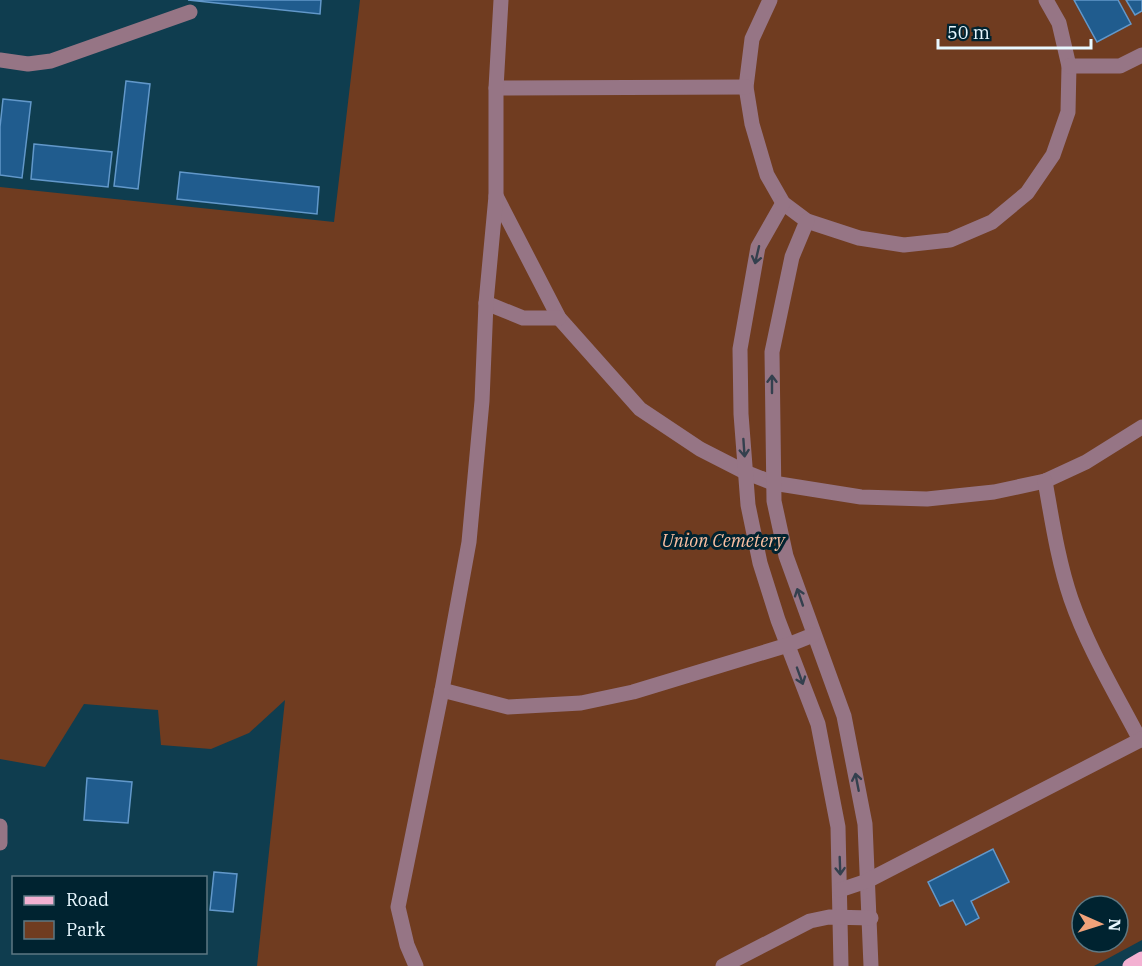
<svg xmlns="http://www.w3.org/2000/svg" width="1142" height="966" viewBox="0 0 1142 966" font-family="'IBM Plex Serif',serif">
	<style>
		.green { fill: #703c20; fill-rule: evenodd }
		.building { fill: #205c8e; stroke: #6298ca; stroke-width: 1.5 }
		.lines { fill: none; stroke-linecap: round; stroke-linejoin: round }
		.minor { stroke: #967585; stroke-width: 15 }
		.major { stroke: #f3b1d2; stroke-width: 15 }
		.oneway { stroke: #34404e }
		.labels { text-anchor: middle; stroke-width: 6; stroke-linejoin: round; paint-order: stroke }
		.park-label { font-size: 18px; font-style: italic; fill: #fabfa1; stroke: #002330 }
	</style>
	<rect width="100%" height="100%" fill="#0f3d4f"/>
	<path class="green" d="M 360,0 L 1142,0 L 1142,940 L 1094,966 L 257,966 L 285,700 L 249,733 L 211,749 L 161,745 L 158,710 L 84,704 L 45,767 L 0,759 L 0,187 L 334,222 ZM 1082,906 L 1118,906 L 1118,942 L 1082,942 Z"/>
	<g class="building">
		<path d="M 188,0 L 321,0 L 320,14 Z"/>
		<path d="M 1074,0 L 1118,0 L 1131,24 L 1097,42 Z"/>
		<path d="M 1126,0 L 1142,0 L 1142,11 L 1135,15 Z"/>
		<path d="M 126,81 L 150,84 L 138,189 L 114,186 Z"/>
		<path d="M 3,99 L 31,102 L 22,178 L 0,175 L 0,127 Z"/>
		<path d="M 34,144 L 112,152 L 108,187 L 31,179 Z"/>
		<path d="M 180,172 L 319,187 L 317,214 L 177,199 Z"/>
		<path d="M 87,778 L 132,782 L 128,823 L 84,820 Z"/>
		<path d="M 993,849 L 1009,882 L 971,901 L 979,918 L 966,925 L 953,900 L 940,906 L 928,882 Z"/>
		<path d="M 214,872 L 237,874 L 233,912 L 210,910 Z"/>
	</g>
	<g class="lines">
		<g class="minor">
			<path d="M 770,0 L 752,39 L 746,87 L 752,124 L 767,175 L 783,203 L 807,221 L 859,238 L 904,245 L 950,240 L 992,222 L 1027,193 L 1053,155 L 1068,112 L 1069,66 L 1059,23 L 1046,0"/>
			<path d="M 0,60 L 28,64 L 51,61 L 190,12"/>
			<path d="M 1069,66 L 1120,66 L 1142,55"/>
			<path d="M 496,88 L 746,87"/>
			<path d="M 496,196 L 559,318 L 640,409 L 700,449 L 745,472 L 773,483 L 861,497 L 927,499 L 994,492 L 1045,481 L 1086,462 L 1142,427"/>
			<path d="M 783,203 L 758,247 L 740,349 L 741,414 L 748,505 L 760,563 L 778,620 L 818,724 L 838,827 L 841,966"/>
			<path d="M 807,221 L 792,257 L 772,352 L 774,501 L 786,556 L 844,716 L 865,824 L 871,966"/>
			<path d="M 486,303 L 523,318 L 559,318"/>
			<path d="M 1045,481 C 1052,520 1058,561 1071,599 C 1088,648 1116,694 1140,740"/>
			<path d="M 442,690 L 508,707 L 581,703 L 633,692 L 788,645 L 813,635"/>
			<path d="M 0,826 L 0,843"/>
			<path d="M 840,890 L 867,881 L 1142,739"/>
			<path d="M 416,966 L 407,945 L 398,907 L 442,690 L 469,542 L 482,401 L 486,303 L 496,196 L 496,88 L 501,0"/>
			<path d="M 723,966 L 810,921 L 829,917 L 871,918"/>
		</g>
		<path class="major" d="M 1130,966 L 1142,959"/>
	</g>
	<defs><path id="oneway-shaft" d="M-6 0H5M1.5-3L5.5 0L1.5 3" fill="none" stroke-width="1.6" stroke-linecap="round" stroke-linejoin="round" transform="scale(1.5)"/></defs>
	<g class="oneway">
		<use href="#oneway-shaft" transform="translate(757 255) rotate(103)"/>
		<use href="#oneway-shaft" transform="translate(772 384) rotate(-90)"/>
		<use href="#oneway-shaft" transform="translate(744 448) rotate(86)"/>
		<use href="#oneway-shaft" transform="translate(800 597) rotate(-109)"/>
		<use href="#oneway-shaft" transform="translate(800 676) rotate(70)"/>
		<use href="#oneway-shaft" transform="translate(857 782) rotate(-101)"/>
		<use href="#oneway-shaft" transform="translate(840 866) rotate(88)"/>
	</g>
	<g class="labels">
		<g class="park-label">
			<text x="723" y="547">Union Cemetery</text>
		</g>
	</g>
	<rect x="12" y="876" width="195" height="78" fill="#002330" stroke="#5d7883" stroke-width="1.5"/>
	<rect x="24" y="896" width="30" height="9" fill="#f3b1d2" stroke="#5d7883" stroke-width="1.5"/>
	<text x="66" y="906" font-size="18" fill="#e8f8ff">Road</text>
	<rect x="24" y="921" width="30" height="18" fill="#703c20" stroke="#5d7883" stroke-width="1.5"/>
	<text x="66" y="936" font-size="18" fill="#e8f8ff">Park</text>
	<g transform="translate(1100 924) rotate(93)"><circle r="28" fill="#002330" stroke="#5d7883" stroke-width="1.5"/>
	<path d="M0-4.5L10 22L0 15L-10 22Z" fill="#f0a27a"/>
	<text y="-9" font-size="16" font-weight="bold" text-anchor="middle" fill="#e8f8ff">N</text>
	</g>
	<path d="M938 39v9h153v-9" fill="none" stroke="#e8f8ff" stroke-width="3"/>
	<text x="947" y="39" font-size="18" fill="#e8f8ff" stroke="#002330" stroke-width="4.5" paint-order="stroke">50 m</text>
</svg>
